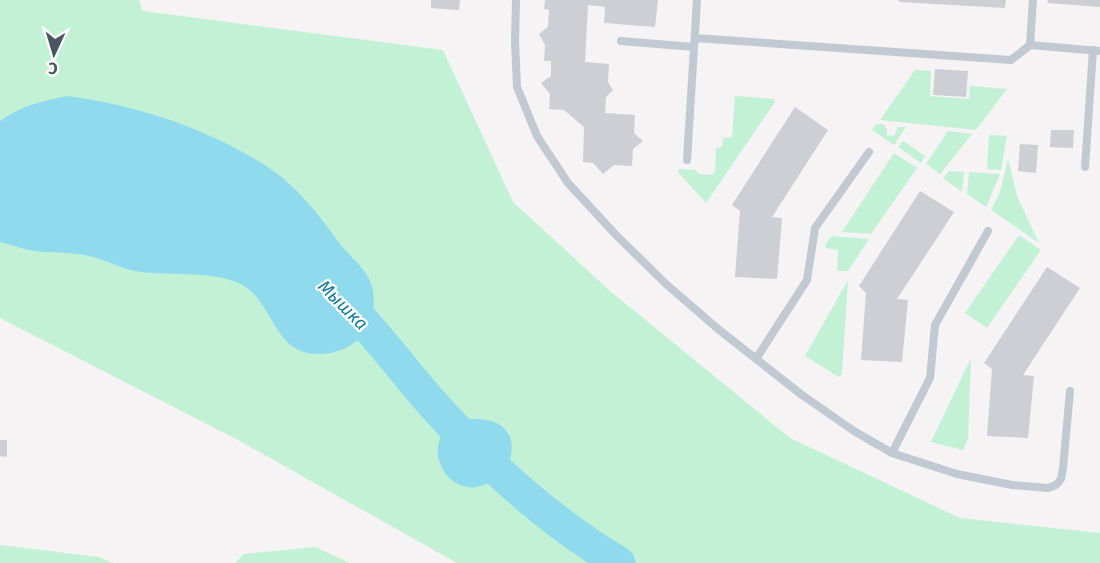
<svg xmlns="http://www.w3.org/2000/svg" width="1100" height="563" viewBox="0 0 1100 563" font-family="'Fira Sans',sans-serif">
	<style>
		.green { fill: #c3f1d5 }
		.water { fill: #90daee }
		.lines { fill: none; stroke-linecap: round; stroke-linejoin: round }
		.river { stroke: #90daee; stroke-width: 33 }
		.building { fill: #cdcfd5 }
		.service { stroke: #c1cad2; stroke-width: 8 }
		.labels { text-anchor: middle; stroke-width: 4.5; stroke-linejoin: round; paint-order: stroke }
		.water-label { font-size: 18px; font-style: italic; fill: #0c7c9b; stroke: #fff }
	</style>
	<rect width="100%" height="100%" fill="#f5f3f3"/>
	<g class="green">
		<path d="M 0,0 L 139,0 L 143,11 L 443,50 L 513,202 L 610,291 L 790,438 L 960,518 L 1100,533 L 1100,563 L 457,563 L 236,439 L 0,318 Z"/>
		<path d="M 915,70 L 931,71 L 930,96 L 969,99 L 970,86 L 1007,89 L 976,130 L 880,120 Z"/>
		<path d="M 735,96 L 774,99 L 775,102 L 706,203 L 678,172 L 679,169 L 696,170 L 699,174 L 711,175 L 715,172 L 716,148 L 722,147 L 723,138 L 732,137 Z"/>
		<path d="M 876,124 L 883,124 L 887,129 L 887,135 L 894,136 L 898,127 L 906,127 L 894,145 L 872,130 Z"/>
		<path d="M 948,131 L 972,134 L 940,174 L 926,164 Z"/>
		<path d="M 989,135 L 1007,136 L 1001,170 L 987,169 Z"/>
		<path d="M 903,141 L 925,156 L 921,163 L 898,147 Z"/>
		<path d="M 894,153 L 917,168 L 871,234 L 842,232 Z"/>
		<path d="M 1008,159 L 1017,196 L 1039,243 L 991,210 L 1000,192 Z"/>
		<path d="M 949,171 L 964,172 L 962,192 L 943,178 Z"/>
		<path d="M 969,172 L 1000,174 L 986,207 L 967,194 Z"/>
		<path d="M 1019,235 L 1041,250 L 987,328 L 965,313 Z"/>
		<path d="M 832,236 L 869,239 L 848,271 L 837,271 L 838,250 L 826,248 L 825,245 Z"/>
		<path d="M 848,280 L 842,374 L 839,377 L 805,356 Z"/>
		<path d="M 971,358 L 968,439 L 963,450 L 931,442 Z"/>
		<path d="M 0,545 L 99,557 L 113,563 L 0,563 Z"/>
		<path d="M 315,547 L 350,563 L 235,563 L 244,554 Z"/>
	</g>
	<g class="water">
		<path d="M 67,96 C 136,105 204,127 263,164 C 296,184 318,214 341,245 C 351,258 366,268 371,284 C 377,301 373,317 364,332 C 355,346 339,353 322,354 C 273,356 276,306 244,286 C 218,270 171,276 141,272 C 123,270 107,260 89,256 C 72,252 53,253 35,251 C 23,249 12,245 0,242 L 0,121 C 21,106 42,101 67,96 Z"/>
		<path d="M 468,419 C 479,419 491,419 500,425 C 517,437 514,460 501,473 C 452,522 405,431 468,419 Z"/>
	</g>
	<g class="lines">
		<path class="river" d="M 337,294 C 372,327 399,366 431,402 C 486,464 547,520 619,563"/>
	</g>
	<g class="building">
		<path d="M 431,0 L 460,0 L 459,10 L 431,8 Z"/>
		<path d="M 545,0 L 658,0 L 655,27 L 604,23 L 605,7 L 588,5 L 585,62 L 609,64 L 608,82 L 613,90 L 606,97 L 605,113 L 635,115 L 634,133 L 643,141 L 633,149 L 632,166 L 614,165 L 603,174 L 593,163 L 583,162 L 584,127 L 564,110 L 549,109 L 550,94 L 541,83 L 551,76 L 551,61 L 544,61 L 545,45 L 539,34 L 548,27 L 549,10 L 544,9 Z"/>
		<path d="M 899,0 L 1006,0 L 1005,8 L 899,2 Z"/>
		<path d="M 1048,0 L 1100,0 L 1100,7 L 1047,3 Z"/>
		<path d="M 935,69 L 968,71 L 966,97 L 933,95 Z"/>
		<path d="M 795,107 L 828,130 L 772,217 L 782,218 L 777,279 L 735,277 L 740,211 L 732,205 Z"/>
		<path d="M 1051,130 L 1074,130 L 1073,148 L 1050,147 Z"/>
		<path d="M 1020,144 L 1038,145 L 1036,173 L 1018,171 Z"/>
		<path d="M 920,191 L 954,212 L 897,299 L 908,300 L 902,362 L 861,360 L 866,293 L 859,286 Z"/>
		<path d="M 1047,267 L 1080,288 L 1023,375 L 1034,376 L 1028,438 L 987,436 L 992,369 L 984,363 Z"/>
		<path d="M 0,440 L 7,440 L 7,457 L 0,456 Z"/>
	</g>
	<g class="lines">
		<g class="service">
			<path d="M 516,0 L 515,41 L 517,87 L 537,136 L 568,183 L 616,235 L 666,284 L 718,329 L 802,395 L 854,431 L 892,453 L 957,474 L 1012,485 L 1048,488 L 1056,485 L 1061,479 L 1063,468 L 1070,391"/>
			<path d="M 695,38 L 1011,60 L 1030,45 L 1100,51"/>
			<path d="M 621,41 L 694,47"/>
			<path d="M 1030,45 L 1033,0"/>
			<path d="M 687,160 L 697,0"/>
			<path d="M 1085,167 L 1093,50"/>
			<path d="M 756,359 L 807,280 L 815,228 L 869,152"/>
			<path d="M 892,453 L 930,378 L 935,325 L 988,231"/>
		</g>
	</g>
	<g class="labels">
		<g class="water-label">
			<text transform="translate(343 305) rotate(45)" y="6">Мышка</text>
		</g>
	</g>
	<g transform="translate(54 54) rotate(184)" stroke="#ffffff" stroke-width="4.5" paint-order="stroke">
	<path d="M0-4.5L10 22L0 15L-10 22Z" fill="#4a5661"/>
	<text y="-9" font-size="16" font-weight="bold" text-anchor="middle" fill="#4a5661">С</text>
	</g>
</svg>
